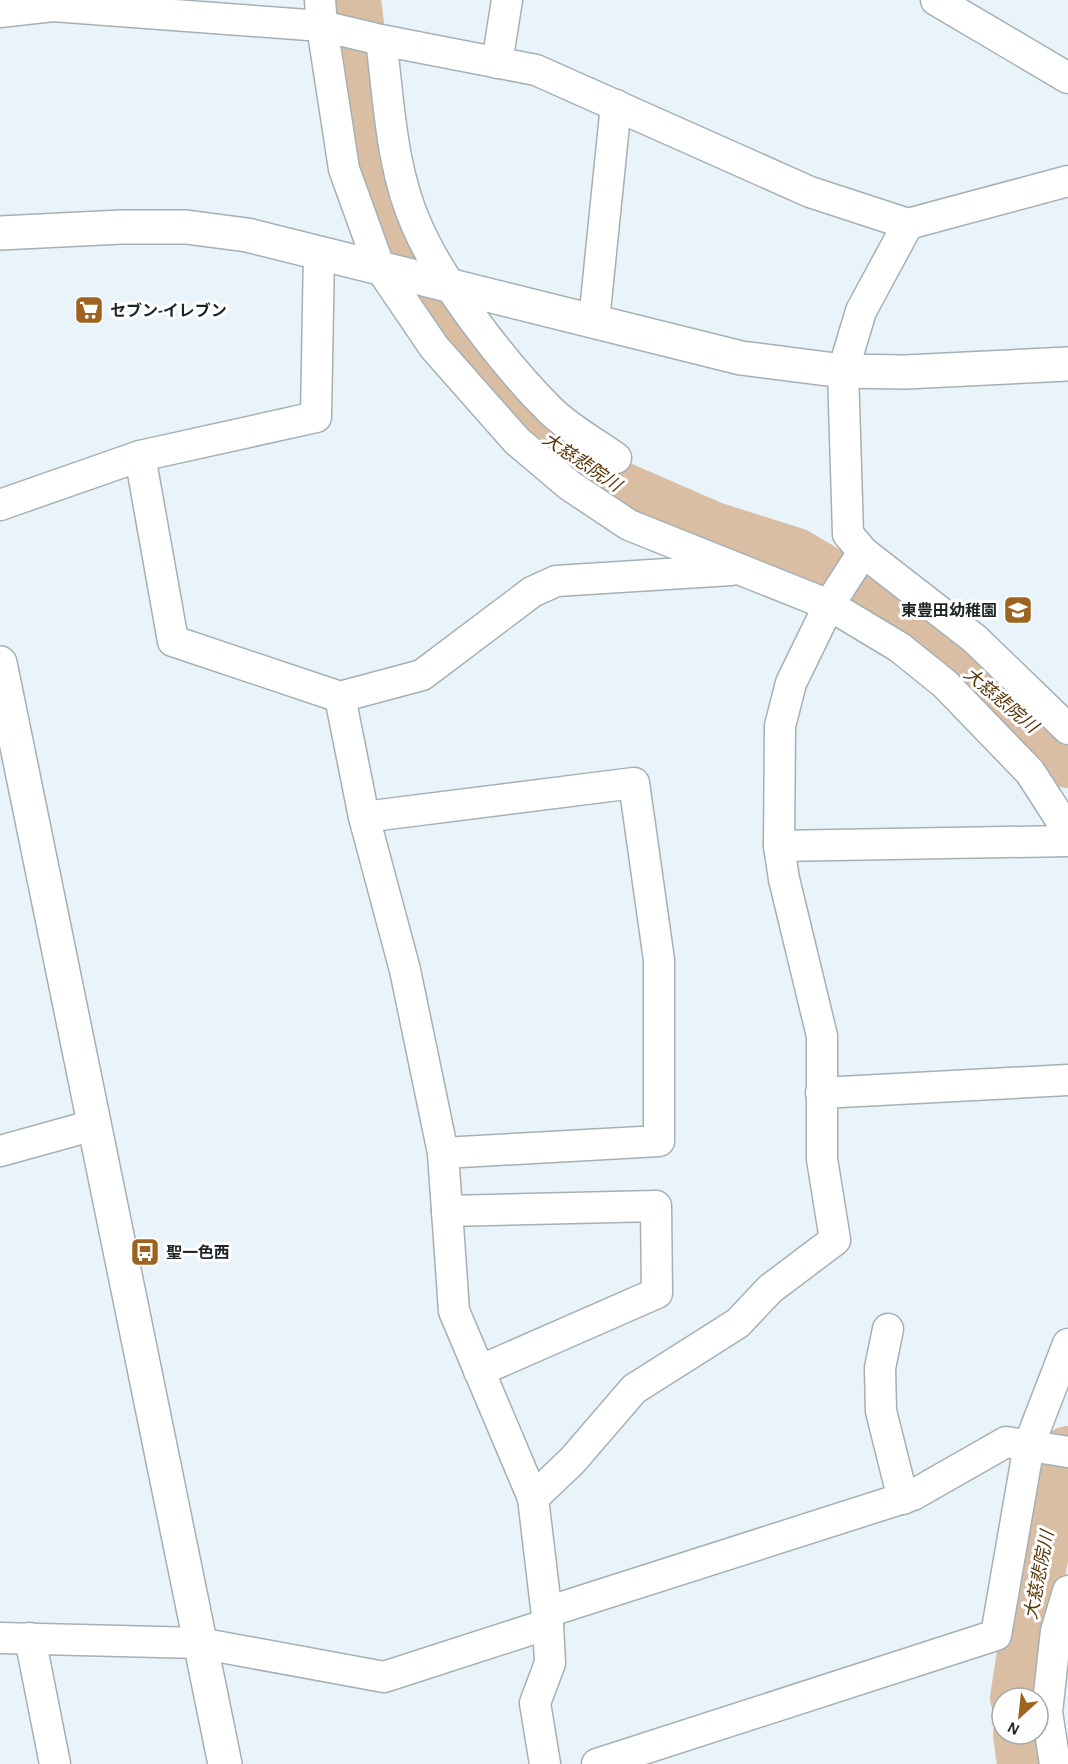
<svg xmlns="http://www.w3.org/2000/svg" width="1068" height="1764" viewBox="0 0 1068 1764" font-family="'Alegreya Sans','Noto Sans JP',sans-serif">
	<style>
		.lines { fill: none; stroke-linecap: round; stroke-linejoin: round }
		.river { stroke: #d9bea4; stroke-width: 56 }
		.street-casing { stroke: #a5b0b5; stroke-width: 33 }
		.secondary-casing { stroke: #a5b0b5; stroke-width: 36 }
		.street { stroke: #fff; stroke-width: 30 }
		.secondary { stroke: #fff; stroke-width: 33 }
		.labels { text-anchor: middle; stroke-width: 6; stroke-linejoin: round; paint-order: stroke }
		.poi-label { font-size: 16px; font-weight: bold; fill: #1f2426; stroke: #fff; text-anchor: start }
		.water-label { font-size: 18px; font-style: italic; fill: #583405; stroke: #fff }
	</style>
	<rect width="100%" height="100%" fill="#e9f4fa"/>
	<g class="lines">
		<g class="river">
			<path d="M 353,0 L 371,144 L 388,210 L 412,283 L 452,343 L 527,424 L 608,484 L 711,529 L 796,556 L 887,610 L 1005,700 L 1058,747 L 1068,760"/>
			<path d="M 1018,1698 L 1040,1558 L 1068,1454"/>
			<path d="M 1021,1734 L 1025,1764"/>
		</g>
		<g class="street-casing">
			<g id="street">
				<path d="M 320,0 L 322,26 L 344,169 L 379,266 L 434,347 L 517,441 L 569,485 L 629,525 L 829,605 L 899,647 L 945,684 L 1030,772 L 1068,831"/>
				<path d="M 936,0 L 1068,78"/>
				<path d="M 0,12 L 53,6 L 322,26 L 381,40"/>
				<path d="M 497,63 L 507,0"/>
				<path d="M 908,224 L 861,311 L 843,371 L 848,534 L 863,552 L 975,639 L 1068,729"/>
				<path d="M 594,321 L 616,105"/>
				<path d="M 140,456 L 316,417 L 319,252"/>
				<path d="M 616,458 C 595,443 568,428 550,410 C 505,365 442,284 417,226 C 391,169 389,101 381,40 L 536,70 L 810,192 L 908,224 L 1068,181"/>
				<path d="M 0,505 L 140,456 L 173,641 L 340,697 L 422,675 L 532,592 L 556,581 L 731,570"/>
				<path d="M 340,697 L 364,817 L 405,970 L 443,1153 L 454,1311 L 533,1498"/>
				<path d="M 364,817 L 634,783 L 659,960 L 659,1141 L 443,1153"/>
				<path d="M 779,846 L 1068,841"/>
				<path d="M 821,1093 L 1068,1080"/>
				<path d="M 0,1151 L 94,1125"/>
				<path d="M 447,1211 L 656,1206 L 657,1293 L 479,1371"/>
				<path d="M 888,1329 L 880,1368 L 881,1411 L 903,1499"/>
				<path d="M 547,1612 L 913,1495 L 1006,1442 L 1068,1452"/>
				<path d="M 0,1638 L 199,1643 L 384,1677 L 548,1624"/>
				<path d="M 30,1638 L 55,1764"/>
				<path d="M 545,1764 L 535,1703 L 550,1663 L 548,1624 L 533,1498 L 572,1461 L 634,1389 L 738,1323 L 770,1289 L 835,1240 L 822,1159 L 822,1036 L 784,879 L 779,846 L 780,726 L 791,683 L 829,605 L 863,552"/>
				<path d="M 597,1764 L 996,1635 L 1029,1445 L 1068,1344"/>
				<path d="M 1055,1764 L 1047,1712 L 1056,1631 L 1068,1591"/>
			</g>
		</g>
		<g class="secondary-casing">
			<g id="secondary">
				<path d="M 0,233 L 121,227 L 186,227 L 247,235 L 741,358 L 843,371 L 905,372 L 1068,364"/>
				<path d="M 0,663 L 225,1764"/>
			</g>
		</g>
		<use href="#street" class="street"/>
		<use href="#secondary" class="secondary"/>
	</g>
	<defs>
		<g id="supermarket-square" transform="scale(1.5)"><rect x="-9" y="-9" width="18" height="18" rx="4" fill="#9c6420" stroke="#fff"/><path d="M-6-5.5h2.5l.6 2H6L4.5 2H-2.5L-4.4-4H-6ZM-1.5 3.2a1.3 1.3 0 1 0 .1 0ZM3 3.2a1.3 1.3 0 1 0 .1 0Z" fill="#fff"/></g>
		<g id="school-square" transform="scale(1.5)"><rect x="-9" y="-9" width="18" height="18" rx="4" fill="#9c6420" stroke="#fff"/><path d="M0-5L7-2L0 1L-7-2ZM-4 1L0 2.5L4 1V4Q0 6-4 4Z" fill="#fff"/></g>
		<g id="bus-square" transform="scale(1.5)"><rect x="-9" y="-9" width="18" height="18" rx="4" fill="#9c6420" stroke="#fff"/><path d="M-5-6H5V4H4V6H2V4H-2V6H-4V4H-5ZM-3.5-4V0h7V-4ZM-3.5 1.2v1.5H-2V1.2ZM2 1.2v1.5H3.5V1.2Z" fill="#fff"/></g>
	</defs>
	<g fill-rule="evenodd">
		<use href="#supermarket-square" x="89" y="310"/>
		<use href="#school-square" x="1018" y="610"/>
		<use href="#bus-square" x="145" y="1252"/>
	</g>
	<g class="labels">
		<g class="poi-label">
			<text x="110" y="316">セブン-イレブン</text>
			<text x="997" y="616" text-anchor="end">東豊田幼稚園</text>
			<text x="166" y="1258">聖一色西</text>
		</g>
		<g class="water-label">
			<text transform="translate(582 462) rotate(34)" y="6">大慈悲院川</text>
			<text transform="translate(1001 700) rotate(40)" y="6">大慈悲院川</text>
			<text transform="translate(1039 1575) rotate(-79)" y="6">大慈悲院川</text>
		</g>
	</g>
	<g transform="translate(1020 1716) rotate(207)"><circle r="28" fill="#ffffff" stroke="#a5a7a8" stroke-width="1.5"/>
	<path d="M0-4.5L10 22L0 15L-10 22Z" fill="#9c6420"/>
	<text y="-9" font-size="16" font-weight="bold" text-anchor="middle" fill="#1f2426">N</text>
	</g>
</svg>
